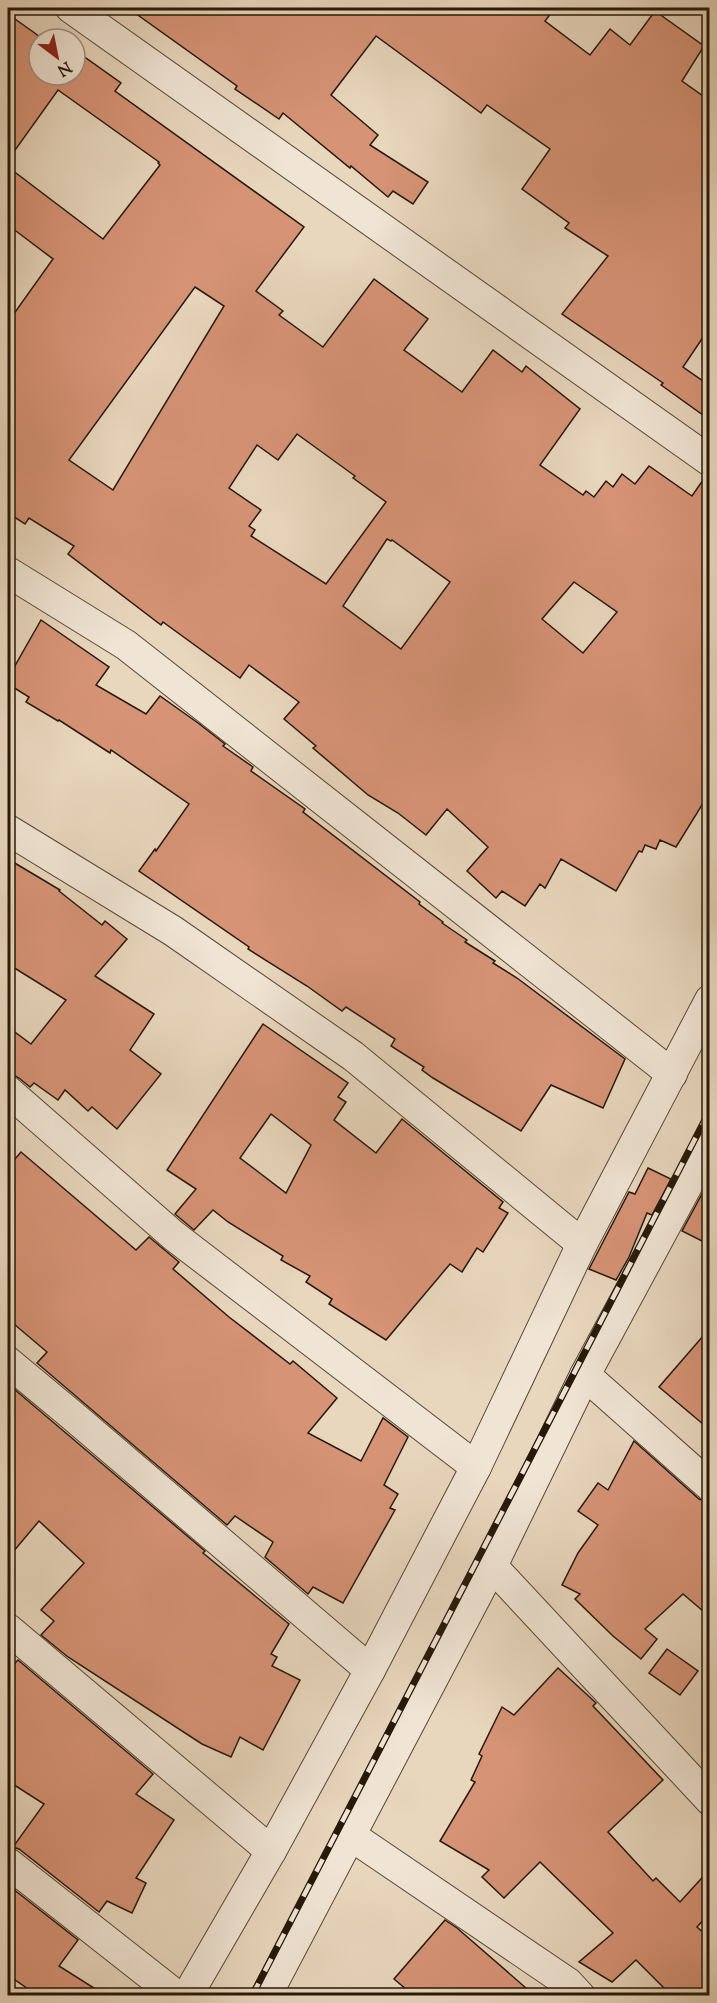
<svg xmlns="http://www.w3.org/2000/svg" width="717" height="2003" viewBox="0 0 717 2003" font-family="'Sorts Mill Goudy',serif">
	<style>
		.building { fill: #d69376; stroke: #261909; stroke-width: 1.5; fill-rule: evenodd }
		.lines { fill: none; stroke-linecap: round; stroke-linejoin: round }
		.street-casing { stroke: #564836; stroke-width: 32 }
		.street { stroke: #f0e4d4; stroke-width: 30 }
		.rail-casing { stroke: #261909; stroke-width: 7 }
		.rail { stroke: #f0e4d4; stroke-width: 4.5; stroke-dasharray: 14; stroke-linecap: butt }
	</style>
	<rect width="100%" height="100%" fill="#e8d6bd"/>
	<filter id="stains"><feTurbulence type="fractalNoise" baseFrequency=".00333" numOctaves="4"/><feColorMatrix values="0 0 0 0 .2 0 0 0 0 .09 0 0 0 0 .02 0 0 0 .5 -.17"/></filter>
	<radialGradient id="worn" r=".72"><stop offset=".6" stop-color="#630" stop-opacity="0"/><stop offset="1" stop-color="#630" stop-opacity=".3"/></radialGradient>
	<g class="building">
		<path d="M 128,8 L 555,8 L 545,21 L 590,55 L 610,29 L 630,45 L 655,11 L 704,46 L 682,81 L 710,101 L 710,327 L 683,367 L 710,386 L 710,420 L 661,385 L 663,383 L 562,314 L 608,256 L 565,228 L 569,223 L 522,189 L 550,149 L 487,105 L 481,113 L 376,36 L 331,95 L 378,135 L 370,145 L 428,182 L 413,204 L 393,191 L 388,197 L 351,166 L 350,168 L 283,113 L 279,119 L 235,89 L 237,86 Z"/>
		<path d="M 8,14 L 43,39 L 39,39 L 39,75 L 75,75 L 76,51 L 121,83 L 115,91 L 304,227 L 256,291 L 283,311 L 279,315 L 323,347 L 374,279 L 428,319 L 404,350 L 462,392 L 493,350 L 522,372 L 526,366 L 580,409 L 540,465 L 583,495 L 586,491 L 594,497 L 606,481 L 613,487 L 622,474 L 635,484 L 649,466 L 692,496 L 705,477 L 710,478 L 710,792 L 676,847 L 660,840 L 656,849 L 645,845 L 642,852 L 639,851 L 616,891 L 561,859 L 545,888 L 540,884 L 525,906 L 502,891 L 496,898 L 467,871 L 488,847 L 447,809 L 426,835 L 398,813 L 368,795 L 313,748 L 316,746 L 284,719 L 299,702 L 249,665 L 240,678 L 163,622 L 161,625 L 68,554 L 74,546 L 29,518 L 25,524 L 8,513 L 8,322 L 53,259 L 8,225 L 8,167 L 103,239 L 160,165 L 158,163 L 159,162 L 58,90 L 8,160 ZM 195,287 L 224,306 L 113,490 L 69,460 ZM 297,434 L 355,476 L 353,478 L 386,502 L 326,584 L 251,536 L 255,530 L 249,526 L 261,510 L 229,488 L 257,445 L 278,460 ZM 387,539 L 391,541 L 392,540 L 450,582 L 401,649 L 343,606 ZM 574,582 L 617,612 L 583,653 L 542,619 Z"/>
		<path d="M 41,620 L 109,667 L 96,685 L 146,714 L 160,696 L 198,723 L 225,744 L 223,746 L 253,767 L 251,771 L 305,809 L 303,812 L 420,902 L 419,904 L 443,922 L 442,923 L 467,940 L 465,942 L 495,961 L 493,963 L 517,978 L 625,1059 L 603,1108 L 551,1085 L 521,1131 L 433,1078 L 422,1070 L 424,1067 L 391,1046 L 395,1039 L 346,1007 L 342,1011 L 307,986 L 248,949 L 249,947 L 139,871 L 155,849 L 156,851 L 189,804 L 111,750 L 110,753 L 59,720 L 58,721 L 26,702 L 29,697 L 8,684 L 8,678 Z"/>
		<path d="M 8,859 L 60,890 L 59,891 L 102,925 L 105,921 L 127,939 L 95,976 L 154,1014 L 130,1050 L 161,1074 L 117,1129 L 92,1107 L 88,1111 L 65,1090 L 58,1100 L 34,1083 L 30,1087 L 19,1078 L 8,1072 L 8,1027 L 31,1044 L 66,1000 L 8,964 Z"/>
		<path d="M 263,1024 L 348,1083 L 338,1097 L 346,1102 L 334,1120 L 376,1153 L 402,1119 L 503,1202 L 499,1208 L 508,1213 L 483,1252 L 477,1248 L 462,1272 L 450,1264 L 386,1340 L 329,1304 L 332,1299 L 306,1282 L 310,1276 L 281,1260 L 283,1256 L 228,1222 L 213,1210 L 194,1230 L 175,1214 L 196,1189 L 167,1170 ZM 271,1114 L 311,1145 L 286,1193 L 240,1158 Z"/>
		<path d="M 21,1152 L 136,1250 L 149,1237 L 179,1262 L 173,1269 L 229,1317 L 290,1364 L 293,1361 L 337,1398 L 308,1433 L 361,1461 L 383,1418 L 408,1437 L 384,1485 L 398,1494 L 390,1508 L 395,1510 L 343,1603 L 313,1587 L 308,1594 L 265,1557 L 273,1542 L 235,1516 L 227,1525 L 37,1363 L 47,1352 L 8,1319 L 8,1167 Z"/>
		<path d="M 648,1168 L 671,1179 L 652,1215 L 647,1213 L 629,1257 L 616,1280 L 589,1269 L 629,1192 L 635,1194 Z"/>
		<path d="M 702,1194 L 710,1198 L 710,1245 L 682,1231 Z"/>
		<path d="M 710,1328 L 710,1430 L 659,1387 Z"/>
		<path d="M 14,1389 L 205,1551 L 203,1553 L 289,1624 L 271,1654 L 277,1657 L 272,1666 L 300,1680 L 263,1750 L 240,1737 L 231,1757 L 202,1744 L 68,1657 L 41,1635 L 54,1621 L 41,1610 L 84,1563 L 39,1521 L 8,1558 L 8,1397 Z"/>
		<path d="M 634,1441 L 699,1499 L 710,1503 L 710,1617 L 683,1594 L 645,1629 L 657,1639 L 641,1659 L 613,1636 L 575,1599 L 580,1594 L 562,1585 L 578,1553 L 598,1525 L 578,1511 L 598,1483 L 608,1490 Z"/>
		<path d="M 667,1649 L 698,1671 L 680,1695 L 649,1673 Z"/>
		<path d="M 18,1660 L 153,1774 L 136,1794 L 174,1820 L 136,1878 L 146,1883 L 132,1913 L 107,1901 L 99,1912 L 19,1849 L 13,1847 L 44,1804 L 8,1781 L 8,1670 Z"/>
		<path d="M 558,1668 L 596,1703 L 593,1706 L 663,1780 L 608,1832 L 653,1881 L 656,1878 L 680,1902 L 710,1869 L 710,1913 L 697,1927 L 710,1939 L 710,1995 L 671,1995 L 636,1960 L 612,1982 L 579,1962 L 613,1933 L 540,1862 L 504,1898 L 482,1877 L 489,1870 L 440,1841 L 475,1782 L 471,1780 L 482,1756 L 479,1754 L 502,1707 L 514,1715 Z"/>
		<path d="M 8,1885 L 78,1940 L 59,1966 L 105,1995 L 37,1995 L 8,1975 Z"/>
		<path d="M 445,1920 L 457,1928 L 534,1995 L 413,1995 L 394,1979 Z"/>
	</g>
	<g class="lines">
		<g class="street-casing">
			<g id="street">
				<path d="M 71,8 L 710,461"/>
				<path d="M 8,572 L 126,645 L 672,1074"/>
				<path d="M 8,830 L 173,931 L 353,1056 L 582,1244"/>
				<path d="M 8,1091 L 174,1236 L 476,1467"/>
				<path d="M 8,1362 L 73,1416 L 370,1670"/>
				<path d="M 585,1375 L 710,1486"/>
				<path d="M 492,1566 L 710,1800"/>
				<path d="M 8,1629 L 271,1851"/>
				<path d="M 350,1835 L 568,1983 L 580,1996"/>
				<path d="M 8,1863 L 177,1996"/>
				<path d="M 187,1996 L 271,1851 L 370,1670 L 476,1467 L 582,1244 L 710,1000"/>
				<path d="M 266,1996 L 492,1566 L 585,1375 L 710,1143"/>
			</g>
		</g>
		<use href="#street" class="street"/>
		<g class="rail-casing">
			<path id="rail" d="M 252,1996 L 710,1110"/>
		</g>
		<use href="#rail" class="rail"/>
	</g>
	<rect width="717" height="2003" fill="none" stroke="#e8d6bd" stroke-width="30"/>
	<rect x="9" y="9" width="699" height="1985" fill="none" stroke="#261909" stroke-width="3"/>
	<rect x="15" y="15" width="687" height="1973" fill="none" stroke="#261909" stroke-width="1.5"/>
	<g transform="translate(57 57) rotate(148)"><circle r="28" fill="#f0e4d4" stroke="#9f9383" stroke-width="1.5"/>
	<path d="M0-4.5L10 22L0 15L-10 22Z" fill="#8f2418"/>
	<text y="-9" font-size="16" font-weight="bold" text-anchor="middle" fill="#261909">N</text>
	</g>
	<rect width="100%" height="100%" filter="url(#stains)"/>
	<rect width="100%" height="100%" fill="url(#worn)"/>
</svg>
